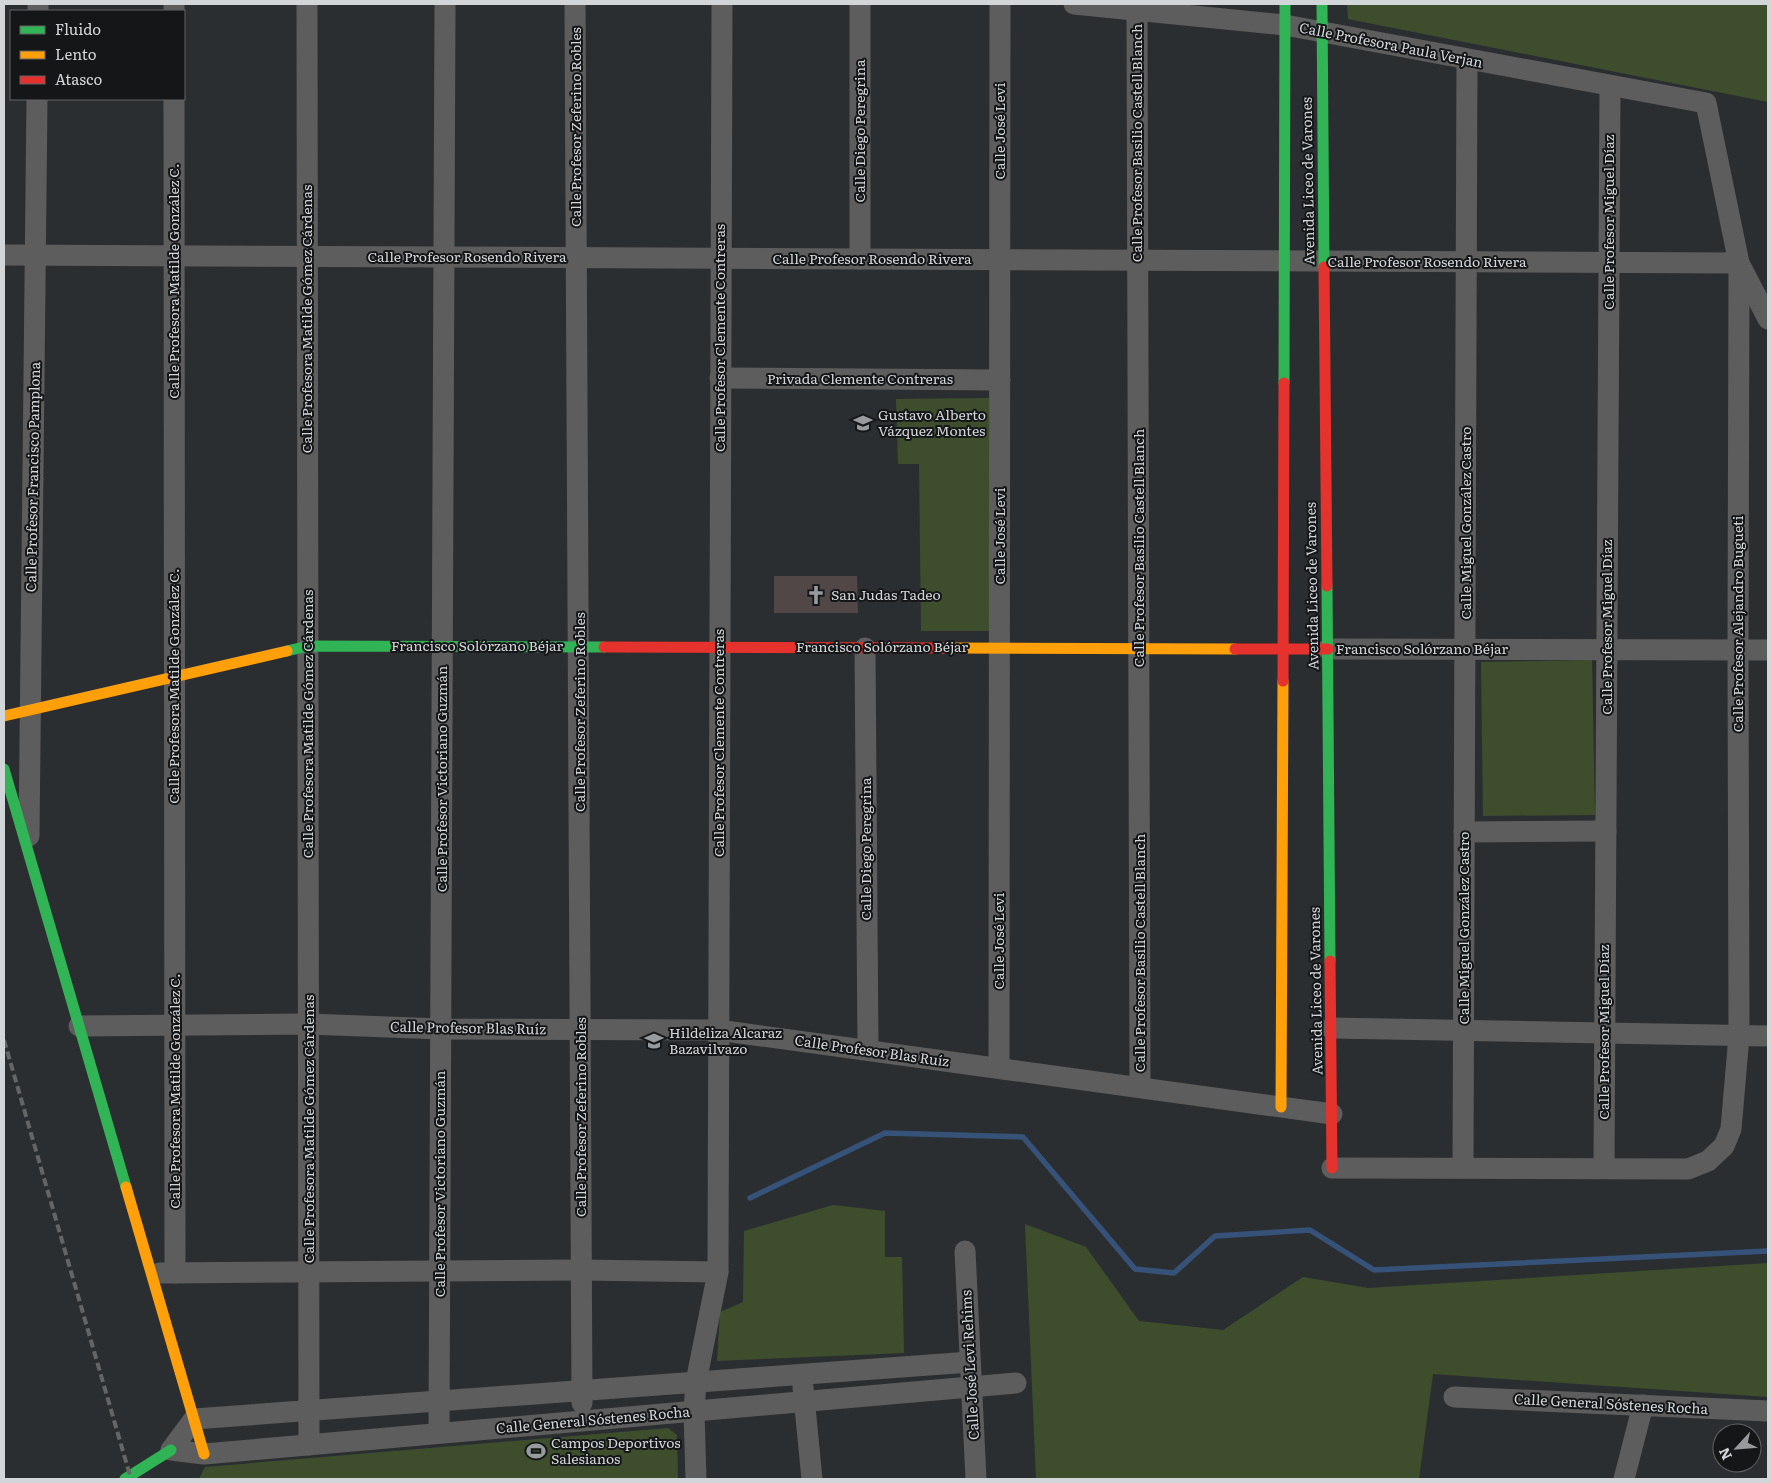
<svg xmlns="http://www.w3.org/2000/svg" width="1772" height="1483" viewBox="0 0 1772 1483" font-family="Literata,serif">
	<style>
		.green { fill: #3e4e2d }
		.lines { fill: none; stroke-linecap: round; stroke-linejoin: round }
		.stream { stroke: #365279; stroke-width: 5.5 }
		.building { fill: #504746 }
		.street { stroke: #5e5d5e; stroke-width: 21 }
		.fast { stroke: #30b455; stroke-width: 11 }
		.slow { stroke: #ff9f0a; stroke-width: 11 }
		.jam { stroke: #e5322d; stroke-width: 11 }
		.rail { stroke: #646566; stroke-width: 4; stroke-dasharray: 8 4; stroke-linecap: butt }
		.labels { text-anchor: middle; stroke-width: 4; stroke-linejoin: round; paint-order: stroke }
		.street-label { font-size: 14px; fill: #d3d6d9; stroke: #141618 }
		.poi-label { font-size: 14px; fill: #d3d6d9; stroke: #141618; text-anchor: start }
	</style>
	<rect width="100%" height="100%" fill="#2b2e30"/>
	<g class="green">
		<path d="M 1347,4 L 1768,4 L 1768,102 L 1348,19 Z"/>
		<path d="M 989,398 L 989,631 L 921,631 L 919,464 L 898,464 L 896,399 Z"/>
		<path d="M 1592,660 L 1595,815 L 1483,816 L 1481,662 Z"/>
		<path d="M 833,1205 L 885,1211 L 885,1257 L 902,1257 L 904,1353 L 717,1361 L 720,1312 L 743,1302 L 744,1231 Z"/>
		<path d="M 1025,1224 L 1086,1247 L 1139,1321 L 1223,1330 L 1303,1277 L 1368,1288 L 1768,1263 L 1768,1397 L 1433,1374 L 1419,1479 L 1036,1479 Z"/>
		<path d="M 668,1428 L 677,1435 L 678,1479 L 199,1479 L 205,1467 Z"/>
	</g>
	<g class="lines">
		<path class="stream" d="M 750,1198 L 885,1133 L 1023,1137 L 1135,1269 L 1174,1273 L 1215,1236 L 1310,1230 L 1374,1270 L 1768,1251"/>
	</g>
	<path class="building" d="M 774,576 L 857,576 L 858,613 L 774,613 Z"/>
	<g class="lines">
		<g class="street">
			<path d="M 174,4 L 174,11"/>
			<path d="M 307,4 L 309,1445"/>
			<path d="M 575,4 L 582,1403"/>
			<path d="M 860,4 L 860,259"/>
			<path d="M 1074,4 L 1285,25 L 1706,103 L 1739,263 L 1738,650 L 1739,1036 L 1731,1129 L 1724,1146 L 1708,1161 L 1688,1169 L 1332,1168"/>
			<path d="M 1137,9 L 1140,1087"/>
			<path d="M 38,11 L 38,4"/>
			<path d="M 174,99 L 175,1273"/>
			<path d="M 4,255 L 1739,263 L 1768,319"/>
			<path d="M 720,378 L 1000,380"/>
			<path d="M 865,648 L 868,1050"/>
			<path d="M 1328,649 L 1768,650"/>
			<path d="M 1464,832 L 1606,831"/>
			<path d="M 29,836 L 37,99"/>
			<path d="M 79,1026 L 308,1024 L 441,1029 L 718,1030 L 1332,1114"/>
			<path d="M 1331,1028 L 1768,1036"/>
			<path d="M 999,1068 L 1000,4"/>
			<path d="M 1463,1168 L 1467,59"/>
			<path d="M 1604,1168 L 1610,86"/>
			<path d="M 965,1251 L 976,1479"/>
			<path d="M 160,1273 L 582,1270 L 718,1272"/>
			<path d="M 970,1362 L 194,1419 L 171,1450 L 204,1454 L 1016,1383"/>
			<path d="M 803,1387 L 812,1479"/>
			<path d="M 1454,1397 L 1768,1411"/>
			<path d="M 439,1433 L 445,4"/>
			<path d="M 696,1479 L 694,1411 L 696,1382 L 718,1272 L 722,4"/>
			<path d="M 1624,1479 L 1643,1405"/>
		</g>
		<g class="fast">
			<path d="M 1322,4 L 1324,267"/>
			<path d="M 1284,383 L 1285,4"/>
			<path d="M 1327,586 L 1330,961"/>
			<path d="M 287,651 L 308,646 L 604,647"/>
			<path d="M 4,769 L 126,1187"/>
			<path d="M 125,1479 L 171,1450"/>
		</g>
		<g class="slow">
			<path d="M 945,648 L 1235,649"/>
			<path d="M 4,716 L 287,651"/>
			<path d="M 1281,1107 L 1283,681"/>
			<path d="M 126,1187 L 204,1454"/>
		</g>
		<g class="jam">
			<path d="M 1324,267 L 1327,586"/>
			<path d="M 604,647 L 945,648"/>
			<path d="M 1235,649 L 1328,649"/>
			<path d="M 1283,681 L 1284,383"/>
			<path d="M 1330,961 L 1332,1168"/>
		</g>
		<path class="rail" d="M 4,1040 L 131,1479"/>
	</g>
	<defs>
		<g id="school-bare" transform="scale(1.5)"><path d="M0-5L7-2L0 1L-7-2ZM-4 1L0 2.5L4 1V4Q0 6-4 4Z" fill="#989b9e" stroke="#141618" stroke-width="2.5" paint-order="stroke"/></g>
		<g id="church-bare" transform="scale(1.5)"><path d="M-1.2-6h2.4v3.5h3.3v2.4h-3.3V6h-2.4V-.1h-3.3v-2.4h3.3Z" fill="#989b9e" stroke="#141618" stroke-width="2.5" paint-order="stroke"/></g>
		<g id="stadium-bare" transform="scale(1.5)"><path d="M0-5a6.5 5 0 1 0 0 10a6.5 5 0 1 0 0-10ZM-3.5-1.8h7v3.6h-7Z" fill="#989b9e" stroke="#141618" stroke-width="2.5" paint-order="stroke"/></g>
	</defs>
	<g fill-rule="evenodd">
		<use href="#school-bare" x="863" y="423"/>
		<use href="#church-bare" x="816" y="595"/>
		<use href="#school-bare" x="654" y="1041"/>
		<use href="#stadium-bare" x="536" y="1451"/>
	</g>
	<g class="labels">
		<g class="street-label">
			<text transform="translate(1391 45) rotate(11)" y="5">Calle Profesora Paula Verjan</text>
			<text transform="translate(576 127) rotate(-90)" y="5">Calle Profesor Zeferino Robles</text>
			<text transform="translate(860 131) rotate(-90)" y="5">Calle Diego Peregrina</text>
			<text transform="translate(1000 131) rotate(-90)" y="5">Calle José Levi</text>
			<text transform="translate(1137 143) rotate(-90)" y="5">Calle Profesor Basilio Castell Blanch</text>
			<text transform="translate(1308 181) rotate(-91)" y="5">Avenida Liceo de Varones</text>
			<text transform="translate(1609 222) rotate(-90)" y="5">Calle Profesor Miguel Díaz</text>
			<text x="467" y="262">Calle Profesor Rosendo Rivera</text>
			<text x="872" y="264">Calle Profesor Rosendo Rivera</text>
			<text x="1427" y="267">Calle Profesor Rosendo Rivera</text>
			<text transform="translate(174 281) rotate(-90)" y="5">Calle Profesora Matilde González C.</text>
			<text transform="translate(307 319) rotate(-90)" y="5">Calle Profesora Matilde Gómez Cárdenas</text>
			<text transform="translate(720 338) rotate(-90)" y="5">Calle Profesor Clemente Contreras</text>
			<text x="860" y="384">Privada Clemente Contreras</text>
			<text transform="translate(33 477) rotate(-89)" y="5">Calle Profesor Francisco Pamplona</text>
			<text transform="translate(1466 523) rotate(-90)" y="5">Calle Miguel González Castro</text>
			<text transform="translate(1000 536) rotate(-90)" y="5">Calle José Levi</text>
			<text transform="translate(1139 548) rotate(-90)" y="5">Calle Profesor Basilio Castell Blanch</text>
			<text transform="translate(1312 586) rotate(-91)" y="5">Avenida Liceo de Varones</text>
			<text transform="translate(1738 624) rotate(-90)" y="5">Calle Profesor Alejandro Bugueti</text>
			<text transform="translate(1607 627) rotate(-90)" y="5">Calle Profesor Miguel Díaz</text>
			<text x="477" y="651">Francisco Solórzano Béjar</text>
			<text x="882" y="652">Francisco Solórzano Béjar</text>
			<text x="1422" y="654">Francisco Solórzano Béjar</text>
			<text transform="translate(174 686) rotate(-90)" y="5">Calle Profesora Matilde González C.</text>
			<text transform="translate(580 712) rotate(-90)" y="5">Calle Profesor Zeferino Robles</text>
			<text transform="translate(308 724) rotate(-90)" y="5">Calle Profesora Matilde Gómez Cárdenas</text>
			<text transform="translate(719 743) rotate(-90)" y="5">Calle Profesor Clemente Contreras</text>
			<text transform="translate(442 779) rotate(-90)" y="5">Calle Profesor Victoriano Guzmán</text>
			<text transform="translate(866 849) rotate(-90)" y="5">Calle Diego Peregrina</text>
			<text transform="translate(1464 928) rotate(-90)" y="5">Calle Miguel González Castro</text>
			<text transform="translate(999 941) rotate(-90)" y="5">Calle José Levi</text>
			<text transform="translate(1140 953) rotate(-90)" y="5">Calle Profesor Basilio Castell Blanch</text>
			<text transform="translate(1316 991) rotate(-91)" y="5">Avenida Liceo de Varones</text>
			<text transform="translate(468 1028) rotate(1)" y="5">Calle Profesor Blas Ruíz</text>
			<text transform="translate(1604 1032) rotate(-90)" y="5">Calle Profesor Miguel Díaz</text>
			<text transform="translate(872 1051) rotate(8)" y="5">Calle Profesor Blas Ruíz</text>
			<text transform="translate(175 1091) rotate(-90)" y="5">Calle Profesora Matilde González C.</text>
			<text transform="translate(581 1117) rotate(-90)" y="5">Calle Profesor Zeferino Robles</text>
			<text transform="translate(309 1129) rotate(-90)" y="5">Calle Profesora Matilde Gómez Cárdenas</text>
			<text transform="translate(440 1184) rotate(-90)" y="5">Calle Profesor Victoriano Guzmán</text>
			<text transform="translate(970 1365) rotate(-93)" y="5">Calle José Levi Rehims</text>
			<text transform="translate(1611 1404) rotate(3)" y="5">Calle General Sóstenes Rocha</text>
			<text transform="translate(593 1420) rotate(-5)" y="5">Calle General Sóstenes Rocha</text>
		</g>
		<g class="poi-label">
			<text x="878" y="420">Gustavo Alberto<tspan x="878" dy="16">Vázquez Montes</tspan></text>
			<text x="831" y="600">San Judas Tadeo</text>
			<text x="669" y="1038">Hildeliza Alcaraz<tspan x="669" dy="16">Bazavilvazo</tspan></text>
			<text x="551" y="1448">Campos Deportivos<tspan x="551" dy="16">Salesianos</tspan></text>
		</g>
	</g>
	<rect width="1772" height="1483" fill="none" stroke="#d3d6d9" stroke-width="10"/>
	<rect x="10" y="10" width="175" height="90" fill="#141618" stroke="#606365"/>
	<rect x="20" y="26" width="25" height="8" fill="#30b455" stroke="#606365"/>
	<text x="55" y="35" font-size="15" fill="#d3d6d9">Fluido</text>
	<rect x="20" y="51" width="25" height="8" fill="#ff9f0a" stroke="#606365"/>
	<text x="55" y="60" font-size="15" fill="#d3d6d9">Lento</text>
	<rect x="20" y="76" width="25" height="8" fill="#e5322d" stroke="#606365"/>
	<text x="55" y="85" font-size="15" fill="#d3d6d9">Atasco</text>
	<g transform="translate(1737 1448) rotate(244)"><circle r="24" fill="#141618" stroke="#606365"/>
	<path d="M0-4L9 19L0 12L-9 19Z" fill="#989b9e"/>
	<text y="-8" font-size="14" font-weight="bold" text-anchor="middle" fill="#d3d6d9">N</text>
	</g>
</svg>
